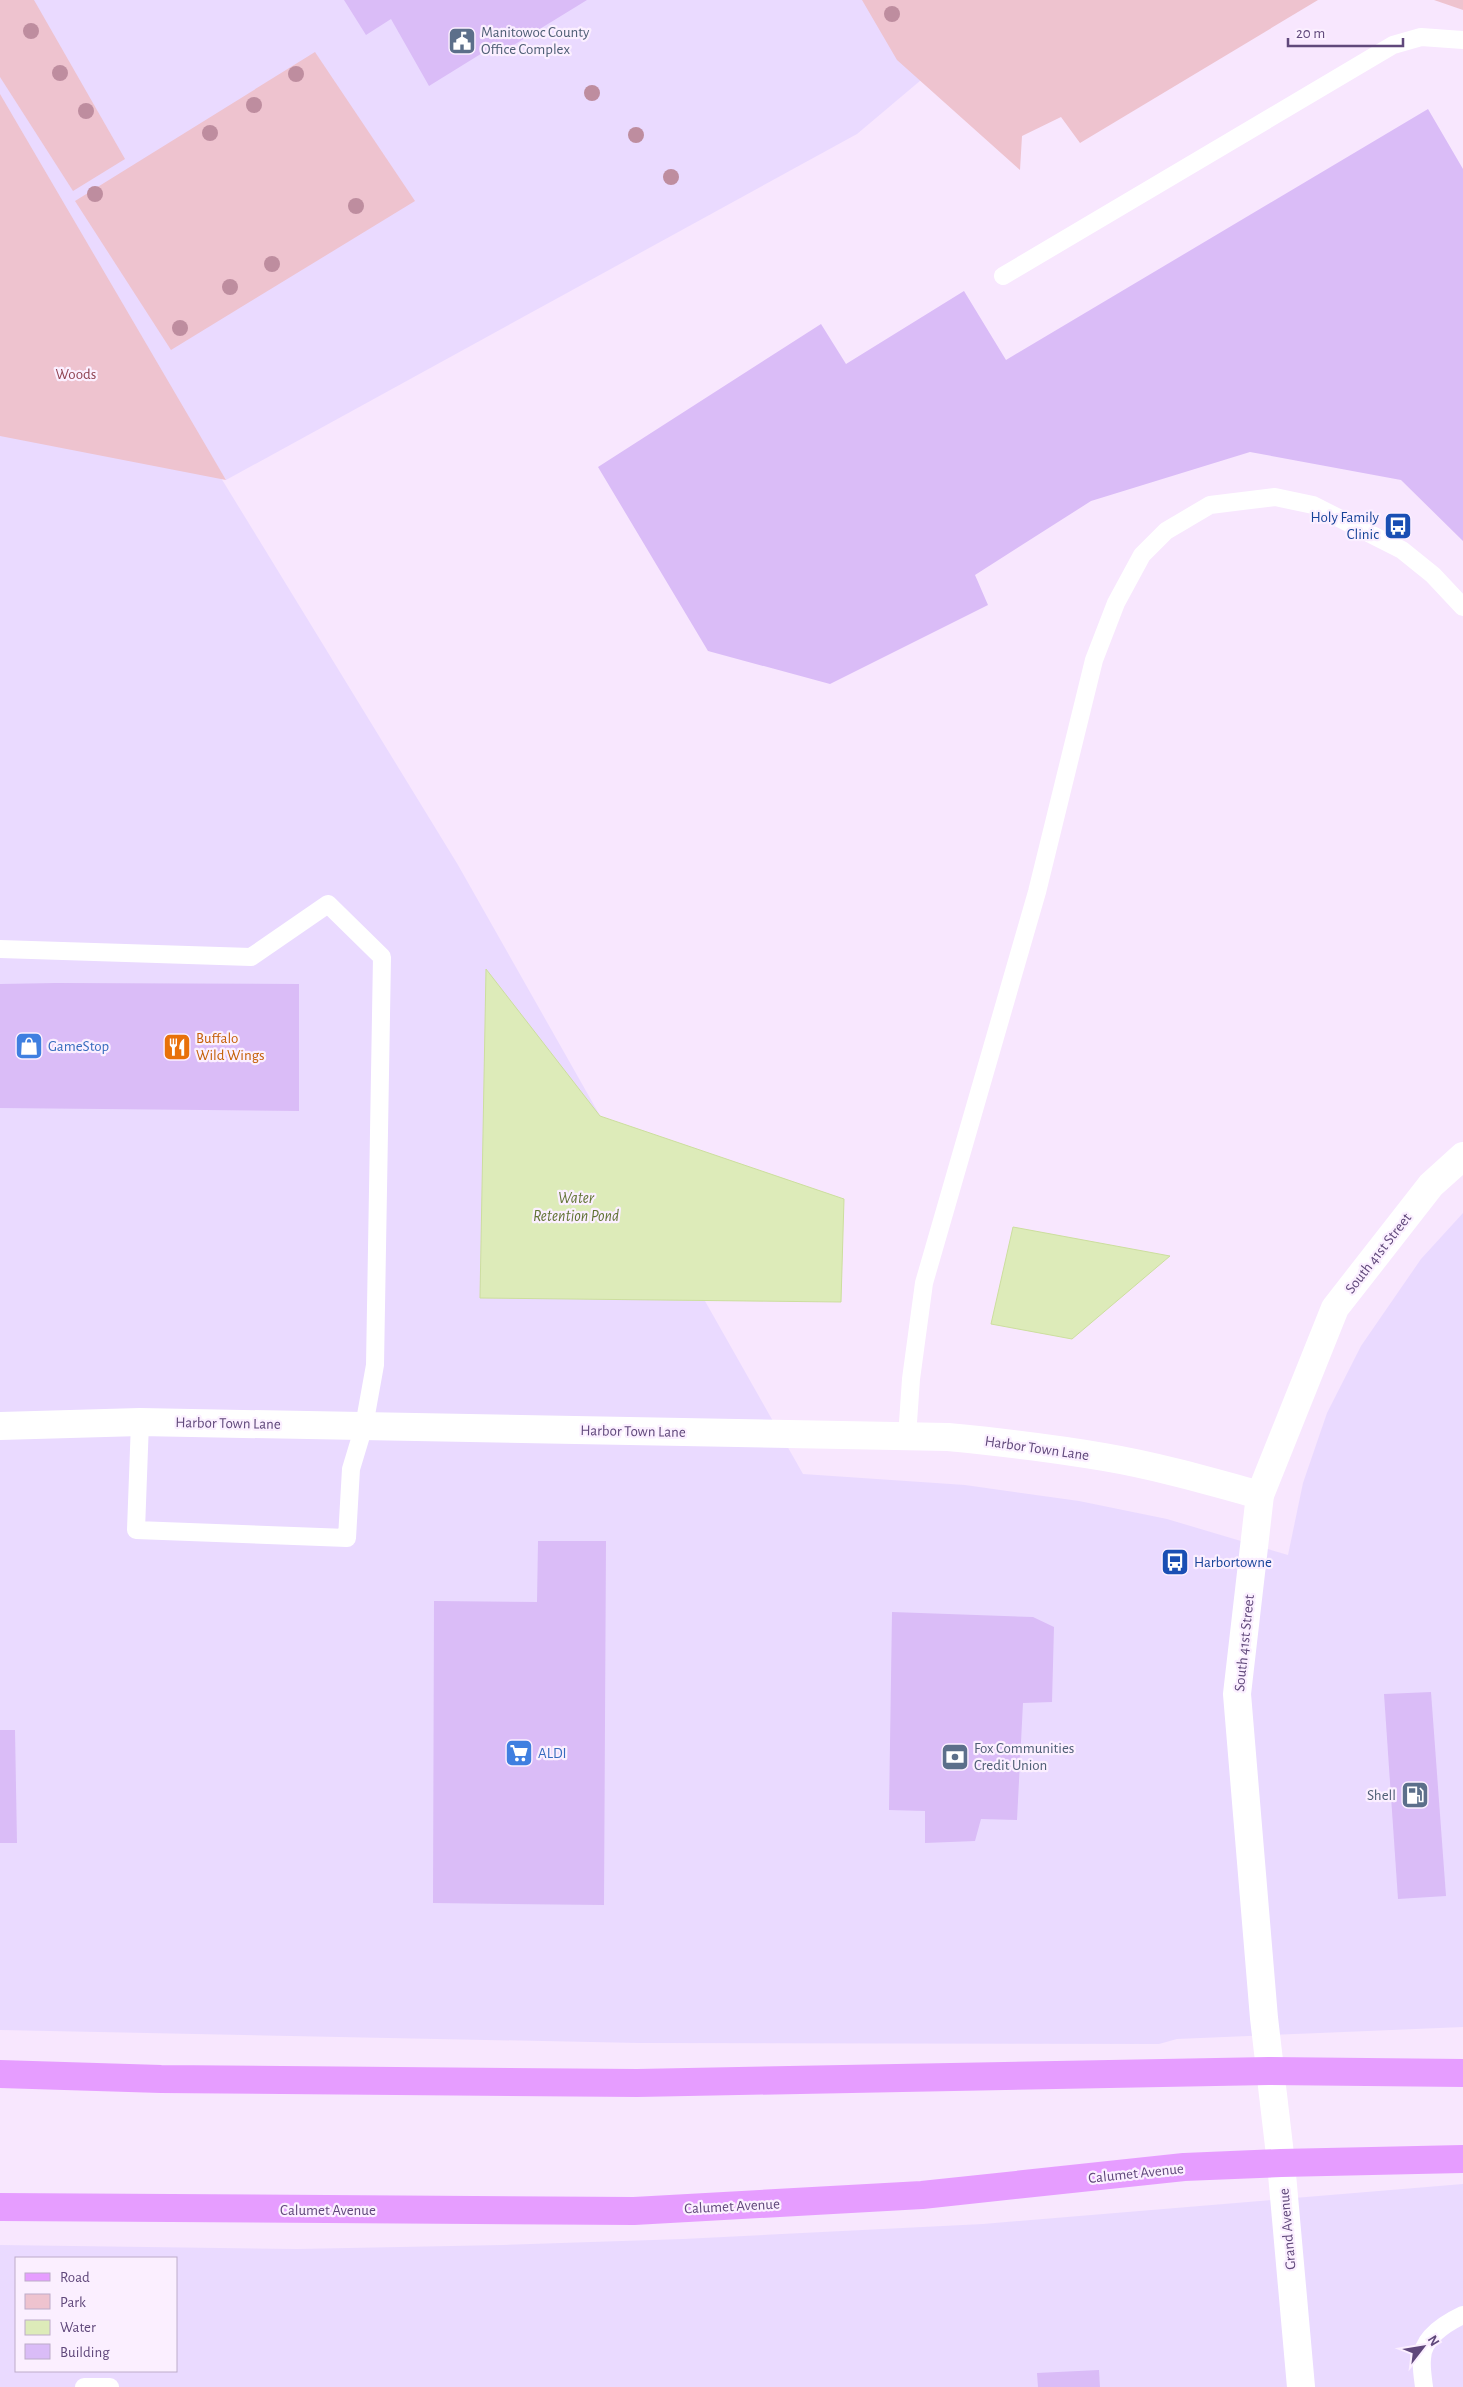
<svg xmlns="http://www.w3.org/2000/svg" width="1463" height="2387" viewBox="0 0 1463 2387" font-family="'Alegreya Sans',sans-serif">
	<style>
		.commercial { fill: #eadaff; fill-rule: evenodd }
		.green { fill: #eec3cf }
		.water { fill: #ddebb9; stroke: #ccde9e }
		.building { fill: #dabcf7 }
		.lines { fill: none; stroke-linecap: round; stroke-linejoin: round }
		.service { stroke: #fff; stroke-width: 18 }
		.minor { stroke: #fff; stroke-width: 28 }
		.primary { stroke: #e69dff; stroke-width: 28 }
		.tree { fill: #be8d9f }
		.labels { text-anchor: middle; stroke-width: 4.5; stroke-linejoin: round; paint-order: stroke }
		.service-label { font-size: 15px; fill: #4e5e75; stroke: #fbefff; text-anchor: start }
		.park-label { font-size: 15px; fill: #8f4351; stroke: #fbefff }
		.transit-label { font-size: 15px; fill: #164399; stroke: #fbefff; text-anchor: end }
		.food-label { font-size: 15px; fill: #c56008; stroke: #fbefff; text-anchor: start }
		.shop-label { font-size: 15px; fill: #366cbe; stroke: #fbefff; text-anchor: start }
		.street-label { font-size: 15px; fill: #60487b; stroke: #fbefff }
		.water-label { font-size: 16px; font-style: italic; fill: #617334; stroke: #fbefff }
	</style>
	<rect width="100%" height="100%" fill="#f8e7fe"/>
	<g class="commercial">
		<path d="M 0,0 L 967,0 L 927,75 L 857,134 L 226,480 L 0,115 Z"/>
		<path d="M 0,117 L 458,865 L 803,1474 L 965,1485 L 1079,1501 L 1167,1519 L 1288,1555 L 1303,1483 L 1327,1413 L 1361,1346 L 1421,1259 L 1463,1213 L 1463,2027 L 1177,2039 L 1159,2044 L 639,2043 L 0,2030 Z"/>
		<path d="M 1463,2184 L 1463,2387 L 0,2387 L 0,2245 L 297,2249 L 503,2245 L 683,2239 L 983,2224 ZM 16,2258 L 176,2258 L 176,2371 L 16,2371 Z"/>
	</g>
	<g class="green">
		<path d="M 0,0 L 34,0 L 125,159 L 73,191 L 0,77 Z"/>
		<path d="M 862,0 L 1318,0 L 1080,143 L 1061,117 L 1022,136 L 1020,170 L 897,60 Z"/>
		<path d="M 1434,0 L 1463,0 L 1463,10 Z"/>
		<path d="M 315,52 L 415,201 L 171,350 L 75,201 Z"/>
		<path d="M 0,94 L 226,480 L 0,436 Z"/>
	</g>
	<g class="water">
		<path d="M 486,969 L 600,1116 L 844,1199 L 841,1302 L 480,1298 Z"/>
		<path d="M 1013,1227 L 1170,1256 L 1072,1339 L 991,1324 Z"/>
	</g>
	<g class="building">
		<path d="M 344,0 L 587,0 L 496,56 L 492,47 L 429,86 L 391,19 L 366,35 Z"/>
		<path d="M 1428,109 L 1463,169 L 1463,541 L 1401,480 L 1250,452 L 1091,501 L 975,575 L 988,605 L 830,684 L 708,651 L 598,467 L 821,324 L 846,364 L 964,291 L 1006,360 Z"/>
		<path d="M 56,983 L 299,984 L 299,1111 L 0,1108 L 0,984 Z"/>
		<path d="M 538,1541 L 606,1541 L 604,1905 L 433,1903 L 434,1601 L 537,1602 Z"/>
		<path d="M 892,1612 L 1033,1617 L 1054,1627 L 1052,1702 L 1023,1703 L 1017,1820 L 981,1819 L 975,1841 L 925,1843 L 925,1811 L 889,1810 Z"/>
		<path d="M 1431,1692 L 1446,1896 L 1398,1899 L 1384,1694 Z"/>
		<path d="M 0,1730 L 15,1730 L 17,1843 L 0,1843 Z"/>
		<path d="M 1099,2370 L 1100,2387 L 1038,2387 L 1037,2373 Z"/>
	</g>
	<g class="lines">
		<g class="service">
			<path d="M 1003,276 L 1393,45 L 1421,37 L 1463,40"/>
			<path d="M 0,949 L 251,957 L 328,904 L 382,957 L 375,1365 L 364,1426 L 351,1469 L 347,1538 L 136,1530 L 140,1422"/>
			<path d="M 907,1437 L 911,1379 L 924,1283 L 1037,892 L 1094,660 L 1116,603 L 1142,555 L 1166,531 L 1210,505 L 1275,497 L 1313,505 L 1402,550 L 1433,575 L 1463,607"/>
			<path d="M 84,2387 L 110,2387"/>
			<path d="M 1424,2387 C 1423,2378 1421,2368 1422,2359 C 1422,2338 1446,2323 1463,2315"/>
		</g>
		<g class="minor">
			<path d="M 0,1426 L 140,1422 L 948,1437 C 1000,1442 1052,1448 1104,1457 C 1157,1466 1209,1481 1260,1495"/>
			<path d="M 1301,2387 L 1281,2163 L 1264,2018 L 1237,1694 L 1260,1495 L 1335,1308 L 1431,1185 L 1463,1156"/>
		</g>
		<g class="primary">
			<path d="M 0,2074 L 161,2079 L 637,2083 L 1269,2071 L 1463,2073"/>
			<path d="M 0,2207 L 634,2211 L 922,2195 L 1184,2167 L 1281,2163 L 1463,2159"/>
		</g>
	</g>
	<g class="tree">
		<circle cx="892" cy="14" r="8"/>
		<circle cx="31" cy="31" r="8"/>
		<circle cx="60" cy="73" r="8"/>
		<circle cx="296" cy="74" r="8"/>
		<circle cx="592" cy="93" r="8"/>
		<circle cx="254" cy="105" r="8"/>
		<circle cx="86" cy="111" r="8"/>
		<circle cx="210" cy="133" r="8"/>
		<circle cx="636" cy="135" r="8"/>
		<circle cx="671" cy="177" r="8"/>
		<circle cx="95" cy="194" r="8"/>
		<circle cx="356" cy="206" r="8"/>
		<circle cx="272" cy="264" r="8"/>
		<circle cx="230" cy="287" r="8"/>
		<circle cx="180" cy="328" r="8"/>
	</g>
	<defs>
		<g id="civic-square" transform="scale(1.4375)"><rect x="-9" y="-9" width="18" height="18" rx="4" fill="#5c6f8a" stroke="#fbefff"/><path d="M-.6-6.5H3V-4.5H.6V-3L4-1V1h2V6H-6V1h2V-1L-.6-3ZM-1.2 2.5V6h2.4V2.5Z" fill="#fff"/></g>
		<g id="bus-square" transform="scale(1.4375)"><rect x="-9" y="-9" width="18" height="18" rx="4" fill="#1a4fb4" stroke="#fbefff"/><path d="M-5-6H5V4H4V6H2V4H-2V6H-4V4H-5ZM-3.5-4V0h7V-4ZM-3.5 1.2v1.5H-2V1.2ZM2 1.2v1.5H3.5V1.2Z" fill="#fff"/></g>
		<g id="shop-square" transform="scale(1.4375)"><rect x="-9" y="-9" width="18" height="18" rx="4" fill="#3f7fe0" stroke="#fbefff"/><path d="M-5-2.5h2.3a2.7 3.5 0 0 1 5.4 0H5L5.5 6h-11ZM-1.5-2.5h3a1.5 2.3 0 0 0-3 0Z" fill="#fff"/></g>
		<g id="restaurant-square" transform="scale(1.4375)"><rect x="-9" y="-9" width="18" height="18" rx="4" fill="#e8710a" stroke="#fbefff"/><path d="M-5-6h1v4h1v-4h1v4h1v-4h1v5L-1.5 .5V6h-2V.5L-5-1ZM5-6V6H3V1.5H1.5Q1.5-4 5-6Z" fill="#fff"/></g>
		<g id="supermarket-square" transform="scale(1.4375)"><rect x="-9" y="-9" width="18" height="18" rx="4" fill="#3f7fe0" stroke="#fbefff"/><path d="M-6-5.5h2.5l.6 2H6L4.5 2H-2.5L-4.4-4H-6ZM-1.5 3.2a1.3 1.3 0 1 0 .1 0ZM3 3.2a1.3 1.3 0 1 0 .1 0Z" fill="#fff"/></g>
		<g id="bank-square" transform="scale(1.4375)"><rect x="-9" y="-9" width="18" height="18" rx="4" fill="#5c6f8a" stroke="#fbefff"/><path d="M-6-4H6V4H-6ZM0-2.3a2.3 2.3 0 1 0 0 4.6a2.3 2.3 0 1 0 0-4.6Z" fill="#fff"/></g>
		<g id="fuel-square" transform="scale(1.4375)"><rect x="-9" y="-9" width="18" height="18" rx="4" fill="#5c6f8a" stroke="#fbefff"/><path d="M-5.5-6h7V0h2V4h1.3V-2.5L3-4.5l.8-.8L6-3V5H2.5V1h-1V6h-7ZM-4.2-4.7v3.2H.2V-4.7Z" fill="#fff"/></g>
	</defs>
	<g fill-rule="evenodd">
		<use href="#civic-square" x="462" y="41"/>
		<use href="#bus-square" x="1398" y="526"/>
		<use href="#shop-square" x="29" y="1046"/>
		<use href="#restaurant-square" x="177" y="1047"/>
		<use href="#bus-square" x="1175" y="1562"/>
		<use href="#supermarket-square" x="519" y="1753"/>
		<use href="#bank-square" x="955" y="1757"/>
		<use href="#fuel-square" x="1415" y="1795"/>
	</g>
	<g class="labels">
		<g class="service-label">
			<text x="481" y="37">Manitowoc County<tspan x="481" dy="17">Office Complex</tspan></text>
			<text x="974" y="1753">Fox Communities<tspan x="974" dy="17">Credit Union</tspan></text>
			<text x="1396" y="1800" text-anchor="end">Shell</text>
		</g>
		<g class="park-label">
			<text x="76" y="379">Woods</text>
		</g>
		<g class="transit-label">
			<text x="1379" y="522">Holy Family<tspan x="1379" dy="17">Clinic</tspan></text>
			<text x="1194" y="1567" text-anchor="start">Harbortowne</text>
		</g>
		<g class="food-label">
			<text x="196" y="1043">Buffalo<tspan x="196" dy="17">Wild Wings</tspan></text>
		</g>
		<g class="shop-label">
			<text x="48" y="1051">GameStop</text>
			<text x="538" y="1758">ALDI</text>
		</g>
		<g class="street-label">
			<text transform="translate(1378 1253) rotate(-52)" y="5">South 41st Street</text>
			<text transform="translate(228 1423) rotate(1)" y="5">Harbor Town Lane</text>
			<text transform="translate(633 1431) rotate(1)" y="5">Harbor Town Lane</text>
			<text transform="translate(1037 1448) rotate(8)" y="5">Harbor Town Lane</text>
			<text transform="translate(1244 1643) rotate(-84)" y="5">South 41st Street</text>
			<text transform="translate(1136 2173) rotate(-6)" y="5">Calumet Avenue</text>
			<text transform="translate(732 2206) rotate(-3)" y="5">Calumet Avenue</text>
			<text x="328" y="2215">Calumet Avenue</text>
			<text transform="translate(1287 2229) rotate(-95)" y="5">Grand Avenue</text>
		</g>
		<g class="water-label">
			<text x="576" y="1203">Water<tspan x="576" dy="18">Retention Pond</tspan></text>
		</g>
	</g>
	<rect x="15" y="2257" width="162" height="115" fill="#fbefff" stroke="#bdacca"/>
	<rect x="25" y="2273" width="25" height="8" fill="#e69dff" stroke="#bdacca"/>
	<text x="60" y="2282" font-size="15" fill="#60487b">Road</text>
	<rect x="25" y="2294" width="25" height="15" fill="#eec3cf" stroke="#bdacca"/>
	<text x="60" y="2307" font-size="15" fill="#60487b">Park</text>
	<rect x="25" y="2320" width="25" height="15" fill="#ddebb9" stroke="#bdacca"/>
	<text x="60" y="2332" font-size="15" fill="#60487b">Water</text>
	<rect x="25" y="2344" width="25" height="15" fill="#dabcf7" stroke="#bdacca"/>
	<text x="60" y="2357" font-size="15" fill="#60487b">Building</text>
	<g transform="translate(1423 2347) rotate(59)" stroke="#fbefff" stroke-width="4" paint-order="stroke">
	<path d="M0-4L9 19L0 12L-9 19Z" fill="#60487b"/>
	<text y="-8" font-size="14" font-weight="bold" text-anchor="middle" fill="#60487b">N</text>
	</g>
	<path d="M1288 38v8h115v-8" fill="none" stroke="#60487b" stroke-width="2.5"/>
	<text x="1296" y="38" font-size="15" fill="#60487b" stroke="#fbefff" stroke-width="4" paint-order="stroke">20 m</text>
</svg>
